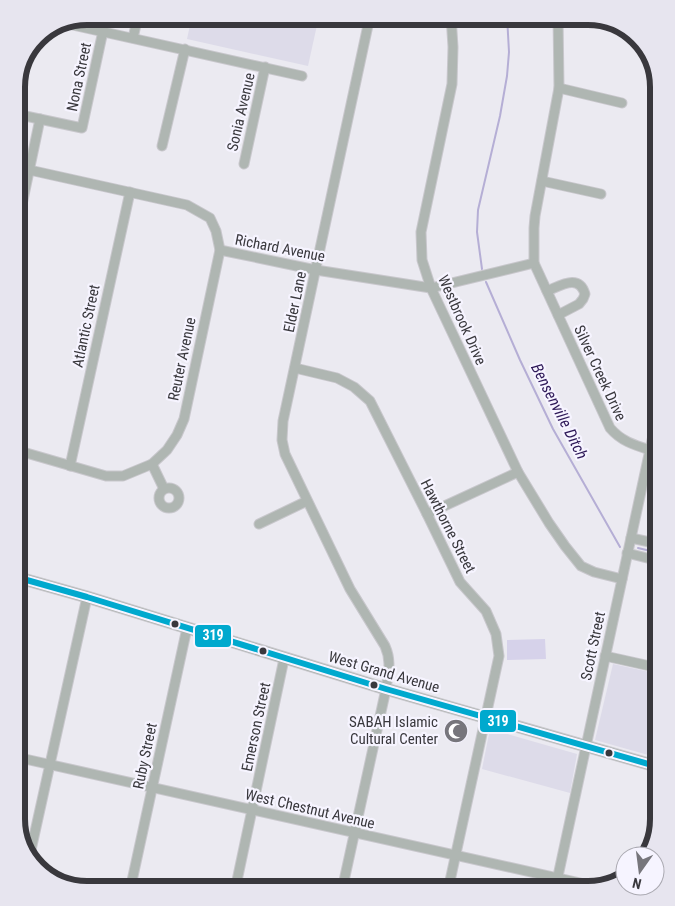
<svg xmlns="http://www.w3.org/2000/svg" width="675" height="906" viewBox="0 0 675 906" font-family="'Roboto Condensed',sans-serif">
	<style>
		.built { fill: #dddbe9 }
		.green { fill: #d6d2ea }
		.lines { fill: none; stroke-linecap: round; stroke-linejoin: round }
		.stream { stroke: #b5aed5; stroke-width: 2 }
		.street-casing { stroke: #c8c7cc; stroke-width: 11 }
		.secondary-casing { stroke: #c8c7cc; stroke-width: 13 }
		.street { stroke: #afb6b2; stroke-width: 9 }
		.secondary { stroke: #a4aba6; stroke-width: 11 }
		.bus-1-casing { stroke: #f6f4ff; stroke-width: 10 }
		.bus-1 { stroke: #00a9ce; stroke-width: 6 }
		.bus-dot { fill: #39383d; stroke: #f6f4ff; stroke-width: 2 }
		.labels { text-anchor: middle; stroke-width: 4.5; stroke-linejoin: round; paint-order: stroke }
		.street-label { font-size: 15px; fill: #39383d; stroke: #f6f4ff }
		.poi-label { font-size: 15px; fill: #39383d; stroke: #f6f4ff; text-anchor: end }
		.water-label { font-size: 16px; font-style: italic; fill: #2e1958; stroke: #f6f4ff }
		.rim { fill: none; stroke: #39383d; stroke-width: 6 }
		.line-badge { stroke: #f6f4ff; stroke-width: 2 }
		.badge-label { font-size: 14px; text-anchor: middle; font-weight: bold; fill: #fff }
	</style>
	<rect width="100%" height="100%" fill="#ebeaf1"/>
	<g class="built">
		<path d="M 192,16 L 319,16 L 308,66 L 187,39 Z"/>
		<path d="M 16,637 L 26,639 L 16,684 Z"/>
		<path d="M 613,664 L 659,674 L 659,758 L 595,740 Z"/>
		<path d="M 490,729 L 577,754 L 570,793 L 482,769 Z"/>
	</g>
	<path class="green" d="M 545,639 L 546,659 L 507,660 L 507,640 Z"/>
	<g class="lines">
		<g class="stream">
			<path d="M 482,269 L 477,232 L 478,210 L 500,116 L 507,76 L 509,52 L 507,16"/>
			<path d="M 486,282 L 520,360 L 553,429 L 620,547"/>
			<path d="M 638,548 L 659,553"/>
		</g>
		<g class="street-casing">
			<g id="street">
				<path d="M 451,16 L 453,47 L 452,84 L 421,232 L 422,260 L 431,288 L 518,472 L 549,523 L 565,546 L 581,566 L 594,572 L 622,579"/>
				<path d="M 558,16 L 559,88 L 535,216 L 534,228 L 534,263 L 610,428 C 621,441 634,445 650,450"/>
				<path d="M 68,24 L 302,76"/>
				<path d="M 133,38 L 138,16"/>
				<path d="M 559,88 L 622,103"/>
				<path d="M 16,114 L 82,128 L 103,31"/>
				<path d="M 162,146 L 185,49"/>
				<path d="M 244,164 L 265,67"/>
				<path d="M 542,181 L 601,194"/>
				<path d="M 16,233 L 40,119"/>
				<path d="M 220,250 L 316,270 L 431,288 L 534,263"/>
				<path d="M 547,291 C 560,286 579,273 585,294 L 583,299 L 579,304 L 558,315"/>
				<path d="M 295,368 L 337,378 L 354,387 L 370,401 L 427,514 L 460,582 L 486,611 L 496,634 L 499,656 L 448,890"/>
				<path d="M 16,450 L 106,476 L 123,476 L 152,464 L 167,450 L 177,435 L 184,419 L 220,250 L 216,231 L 210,218 L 187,205 L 16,167"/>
				<path d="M 152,464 L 164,489"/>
				<path d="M 70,466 L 130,192"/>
				<circle cx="169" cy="498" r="10"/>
				<path d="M 427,514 L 518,472"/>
				<path d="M 259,524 L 307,501"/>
				<path d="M 631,538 L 659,544"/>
				<path d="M 627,553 L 659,561"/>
				<path d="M 605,656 L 659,668"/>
				<path d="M 16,757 L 598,887"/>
				<path d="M 29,859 L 87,597"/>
				<path d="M 130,890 L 187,628"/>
				<path d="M 235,890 L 284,659"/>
				<path d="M 342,890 L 386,689 C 388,673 392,662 385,646 L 350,589 L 285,454 L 282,440 L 283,421 L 370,16"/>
				<path d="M 555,890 L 659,408"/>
			</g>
		</g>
		<g class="secondary-casing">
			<path id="secondary" d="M 16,577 L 87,597 L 386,689 L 659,767"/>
		</g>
		<use href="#street" class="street"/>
		<use href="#secondary" class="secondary"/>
		<g class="bus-1-casing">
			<path id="bus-1" d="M 16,577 L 87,597 L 386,689 L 659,767"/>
		</g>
		<use href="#bus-1" class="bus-1"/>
	</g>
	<defs>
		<g id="mosque-disc" transform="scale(1.25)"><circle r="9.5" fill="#77767c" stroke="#f6f4ff"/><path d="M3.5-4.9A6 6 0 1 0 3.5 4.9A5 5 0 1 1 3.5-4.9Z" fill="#fff"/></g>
	</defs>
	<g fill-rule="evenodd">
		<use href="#mosque-disc" x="456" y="731"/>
	</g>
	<g class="bus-dot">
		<circle cx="175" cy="624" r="4.5"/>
		<circle cx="263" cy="651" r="4.5"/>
		<circle cx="374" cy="685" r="4.5"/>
		<circle cx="609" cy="753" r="4.5"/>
	</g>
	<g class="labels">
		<g class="street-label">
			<text transform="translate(79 77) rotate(-78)" y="5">Nona Street</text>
			<text transform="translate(241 112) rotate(-77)" y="5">Sonia Avenue</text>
			<text transform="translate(280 248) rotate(11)" y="5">Richard Avenue</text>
			<text transform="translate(295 302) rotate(-78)" y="5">Elder Lane</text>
			<text transform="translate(462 320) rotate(66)" y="5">Westbrook Drive</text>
			<text transform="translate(86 326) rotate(-78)" y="5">Atlantic Street</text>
			<text transform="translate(182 359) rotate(-78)" y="5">Reuter Avenue</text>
			<text transform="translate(600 373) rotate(65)" y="5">Silver Creek Drive</text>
			<text transform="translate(448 526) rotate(63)" y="5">Hawthorne Street</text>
			<text transform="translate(593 646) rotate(-78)" y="5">Scott Street</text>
			<text transform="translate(384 672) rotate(16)" y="5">West Grand Avenue</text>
			<text transform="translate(256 727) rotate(-78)" y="5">Emerson Street</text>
			<text transform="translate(145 756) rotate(-78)" y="5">Ruby Street</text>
			<text transform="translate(310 809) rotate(13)" y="5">West Chestnut Avenue</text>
		</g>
		<g class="poi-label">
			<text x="438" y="727">SABAH Islamic<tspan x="438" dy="17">Cultural Center</tspan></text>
		</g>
		<g class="water-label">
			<text transform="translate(560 411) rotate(63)" y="6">Bensenville Ditch</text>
		</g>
	</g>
	<path d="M0 0H675V906H0ZM87 25H588A62 62 0 0 1 650 87V819A62 62 0 0 1 588 881H87A62 62 0 0 1 25 819V87A62 62 0 0 1 87 25Z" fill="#e7e5ef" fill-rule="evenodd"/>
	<path class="rim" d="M87 25H588A62 62 0 0 1 650 87V819A62 62 0 0 1 588 881H87A62 62 0 0 1 25 819V87A62 62 0 0 1 87 25Z"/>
	<g class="line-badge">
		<rect x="194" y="624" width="38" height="24" rx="5" fill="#00a9ce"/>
		<rect x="479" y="709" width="38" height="24" rx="5" fill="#00a9ce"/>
	</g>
	<g class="badge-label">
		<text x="213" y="640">319</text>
		<text x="498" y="726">319</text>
	</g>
	<g transform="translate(640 871) rotate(194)"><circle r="24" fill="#f6f4ff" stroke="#aaa9b1"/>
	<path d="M0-4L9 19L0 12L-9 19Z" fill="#77767c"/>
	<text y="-8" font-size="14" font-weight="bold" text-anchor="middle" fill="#39383d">N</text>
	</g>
</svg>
